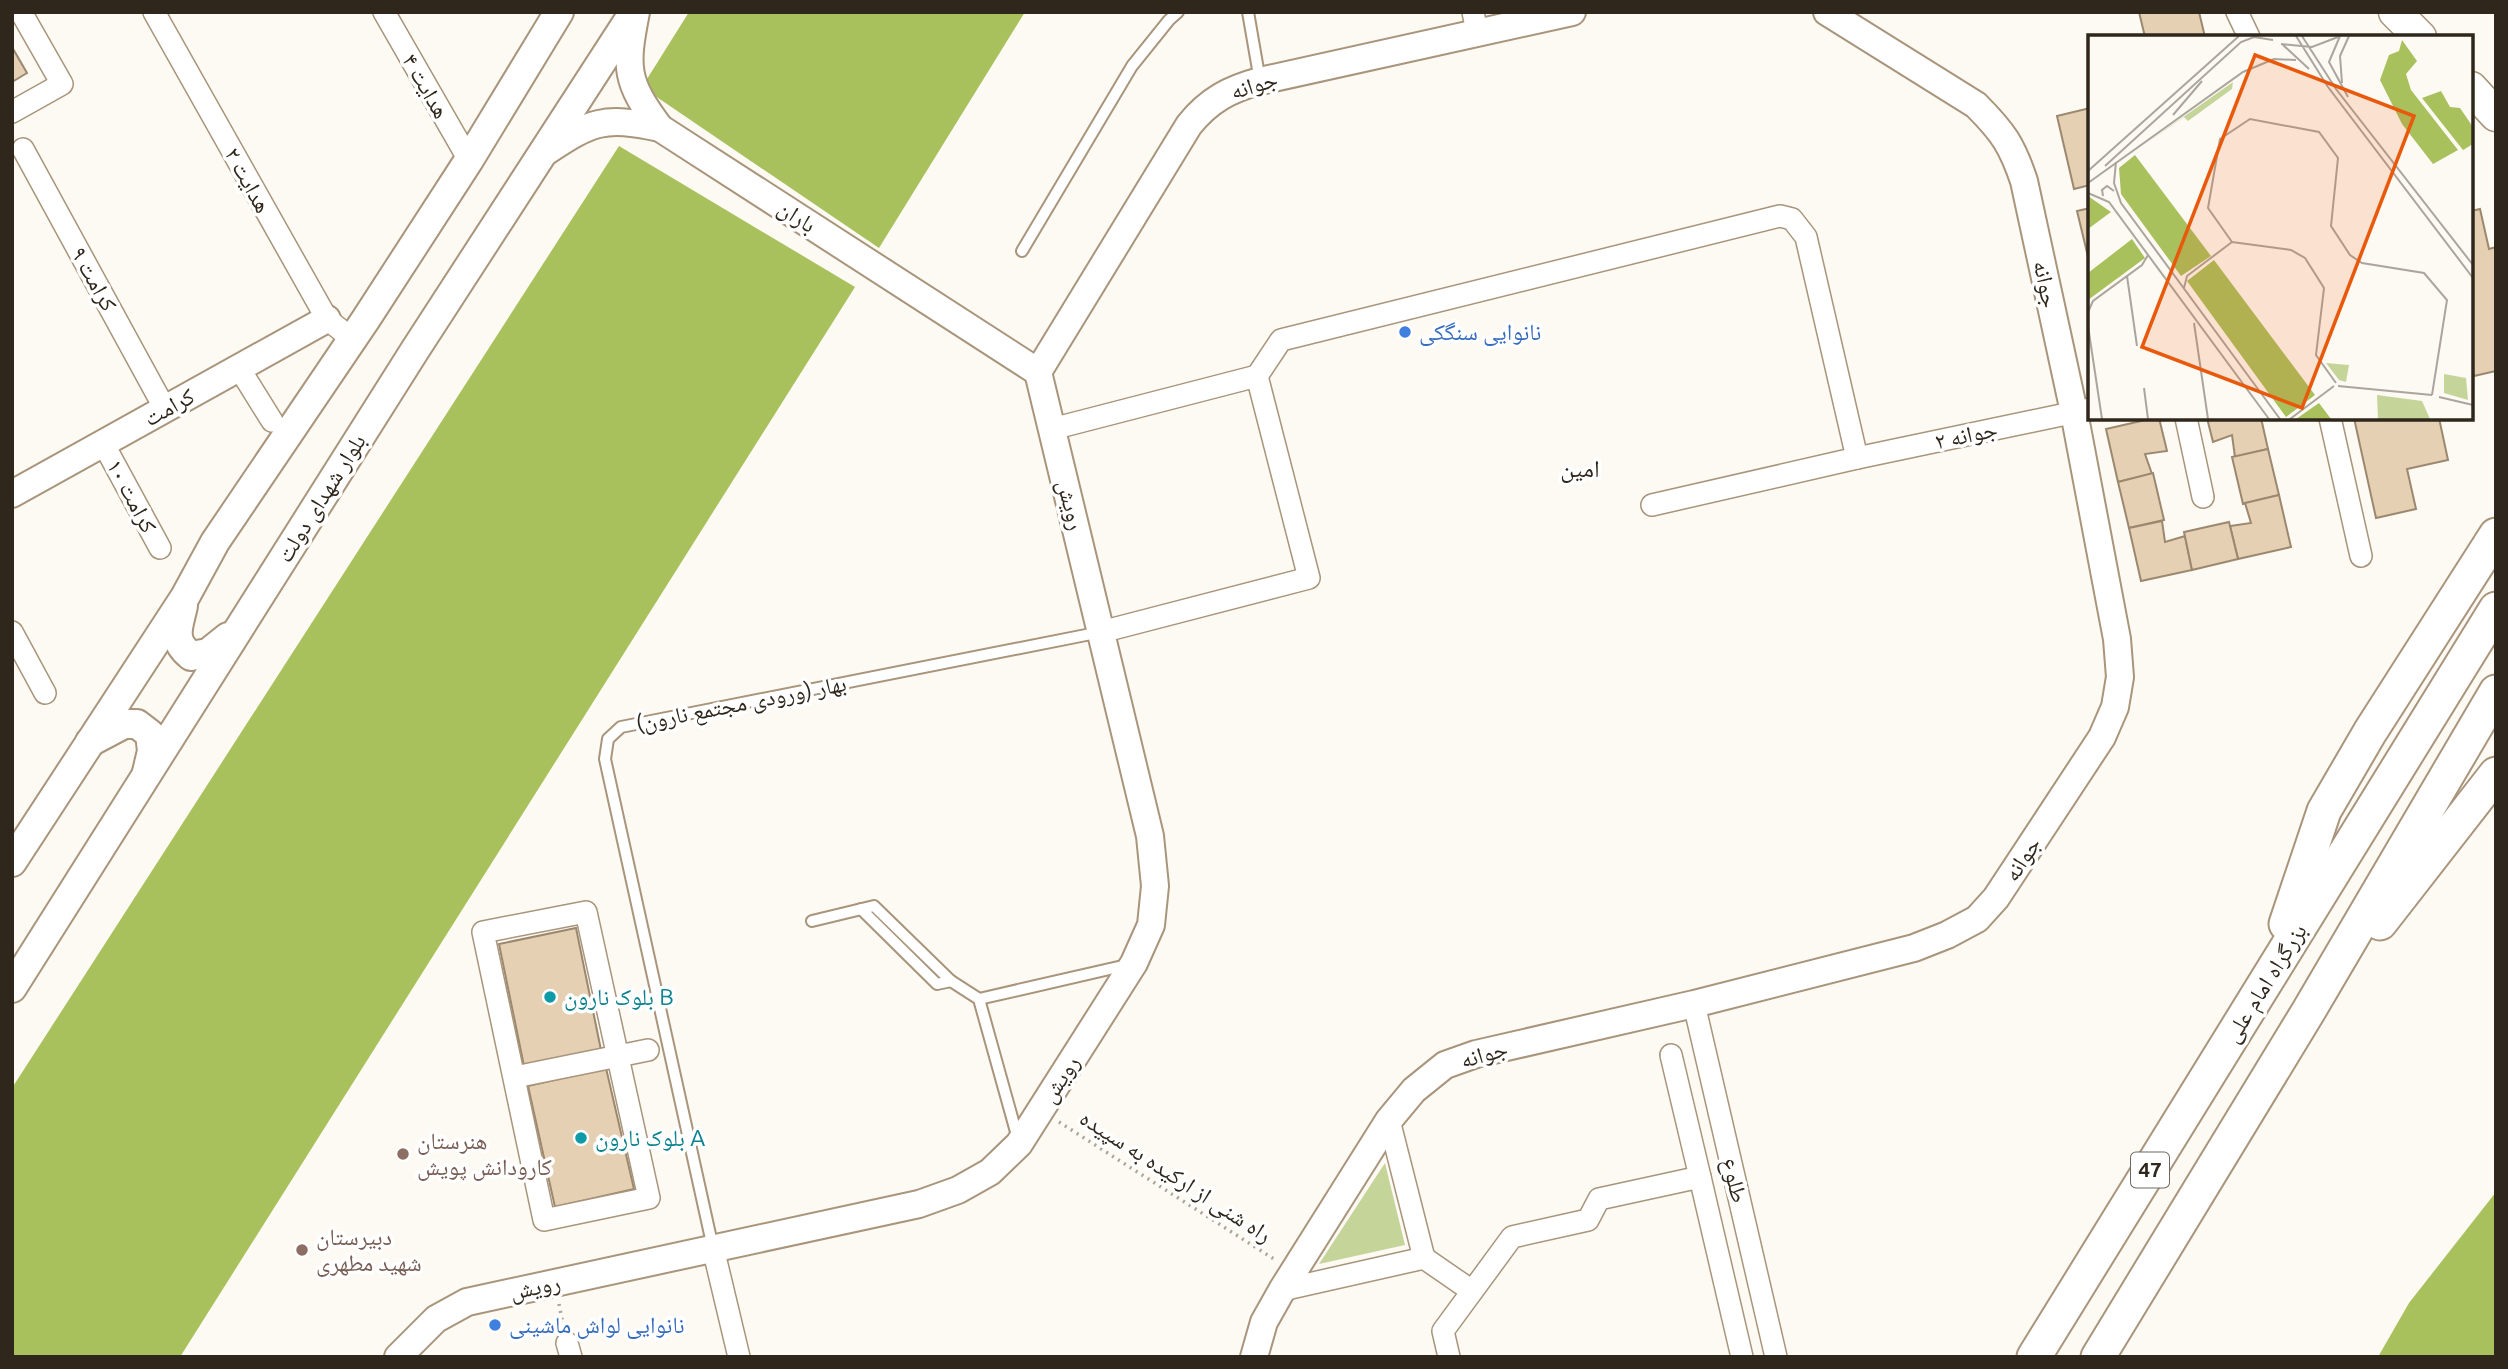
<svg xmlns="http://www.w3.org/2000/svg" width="2508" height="1369" viewBox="0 0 2508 1369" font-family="Ubuntu,'Noto Naskh Arabic',sans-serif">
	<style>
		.green { fill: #c5d59a }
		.forest { fill: #a9c15d }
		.building { fill: #e5d0b4; stroke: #9b886e; stroke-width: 2 }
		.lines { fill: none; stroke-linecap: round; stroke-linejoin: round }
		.service-casing { stroke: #a8957b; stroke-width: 14 }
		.minor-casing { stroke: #a8957b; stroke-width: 24 }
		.tertiary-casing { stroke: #a8957b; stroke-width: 30 }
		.secondary-casing { stroke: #a8957b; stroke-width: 32 }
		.primary-casing { stroke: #a8957b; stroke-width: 35 }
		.trunk-casing { stroke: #a8957b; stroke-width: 37 }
		.path { stroke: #a8a39b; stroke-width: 3.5; stroke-dasharray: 2 5; stroke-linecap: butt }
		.service { stroke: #fff; stroke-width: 10 }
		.minor { stroke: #fff; stroke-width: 21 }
		.tertiary { stroke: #fff; stroke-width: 26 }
		.secondary { stroke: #fff; stroke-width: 28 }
		.primary { stroke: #fff; stroke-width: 32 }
		.trunk { stroke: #fff; stroke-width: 33 }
		.shop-dot { fill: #3f7fe0; stroke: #fff; stroke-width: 2.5 }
		.culture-dot { fill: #0f9aa8; stroke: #fff; stroke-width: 2.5 }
		.education-dot { fill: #8d6e63; stroke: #fff; stroke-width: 2.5 }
		.labels { text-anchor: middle; stroke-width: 7; stroke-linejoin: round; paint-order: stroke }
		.shield { fill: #fff; stroke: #6d6860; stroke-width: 2 }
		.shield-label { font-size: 21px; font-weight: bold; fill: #2f271c }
		.street-label { font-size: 23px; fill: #2f271c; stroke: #fff }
		.shop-label { font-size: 23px; fill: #366cbe; stroke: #fff; text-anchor: start }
		.culture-label { font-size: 23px; fill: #0d838f; stroke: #fff; text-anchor: start }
		.education-label { font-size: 23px; fill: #785e54; stroke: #fff; text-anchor: start }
		.neighbourhood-label { font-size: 24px; fill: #2f271c; stroke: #fff }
		.inset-road { fill: none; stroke: #aba59d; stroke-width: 2 }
		.view { fill: #e8590c; fill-opacity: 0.15; stroke: #e8590c; stroke-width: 3.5 }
		.inset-edge { fill: none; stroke: #2f271c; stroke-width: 3.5 }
	</style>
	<rect width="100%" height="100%" fill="#fdf9f3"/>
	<path class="green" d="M 1385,1163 L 1405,1245 L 1319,1264 Z"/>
	<g class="forest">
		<path d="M 689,12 L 1025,12 L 879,248 L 642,87 Z"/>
		<path d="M 619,146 L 855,287 L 180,1357 L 13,1357 L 12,1088 Z"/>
		<path d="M 2496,1192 L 2496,1357 L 2378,1357 L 2409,1303 Z"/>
	</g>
	<g class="building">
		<path d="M 2139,12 L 2199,12 L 2205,37 L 2145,37 Z"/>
		<path d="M 12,47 L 27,73 L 12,82 Z"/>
		<path d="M 2090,108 L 2090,185 L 2074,189 L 2057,116 Z"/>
		<path d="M 2090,208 L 2090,265 L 2077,211 Z"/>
		<path d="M 2480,209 L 2489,249 L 2496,247 L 2496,371 L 2474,376 L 2471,365 L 2471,211 Z"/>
		<path d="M 2154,418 L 2159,418 L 2167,451 L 2145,454 L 2152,474 L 2118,482 L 2106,429 Z"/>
		<path d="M 2207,418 L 2261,418 L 2268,449 L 2235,457 L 2232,435 L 2213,442 Z"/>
		<path d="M 2354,418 L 2439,418 L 2448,460 L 2407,469 L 2416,509 L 2376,518 Z"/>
		<path d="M 2268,449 L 2279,495 L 2243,504 L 2232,457 Z"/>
		<path d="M 2153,473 L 2164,520 L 2129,528 L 2118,482 Z"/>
		<path d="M 2279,495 L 2291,547 L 2238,559 L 2230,526 L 2251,523 L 2245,503 Z"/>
		<path d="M 2162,521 L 2165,542 L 2185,536 L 2192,570 L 2141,581 L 2129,528 Z"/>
		<path d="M 2229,522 L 2238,559 L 2192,570 L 2184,532 Z"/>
		<path d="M 576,928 L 601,1050 L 524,1066 L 499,944 Z"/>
		<path d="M 606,1068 L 634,1189 L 555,1207 L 528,1086 Z"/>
	</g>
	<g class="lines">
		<g class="service-casing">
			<g id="service">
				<path d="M 1248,12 L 1260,81"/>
				<path d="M 1022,251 L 1132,66 L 1169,20 L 1178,12"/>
				<path d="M 861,909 L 937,984 L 951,981"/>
				<path d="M 812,921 L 874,906 L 951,981 L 979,999 L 1018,1139"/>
				<path d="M 979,999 L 1127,965"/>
				<path d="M 713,1248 L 605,759 L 608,739 L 621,727 L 1101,632"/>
			</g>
		</g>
		<g class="minor-casing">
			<g id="minor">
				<path d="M 154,12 L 327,319 L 352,339"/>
				<path d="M 384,12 L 469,160"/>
				<path d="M 1473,12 L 1477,32"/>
				<path d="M 2237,12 L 2249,37"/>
				<path d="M 12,112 L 62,84 L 21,12"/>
				<path d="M 23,149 L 165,409"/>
				<path d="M 239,368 L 272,421"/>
				<path d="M 2186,418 L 2203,497"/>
				<path d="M 2330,418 L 2361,556"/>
				<path d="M 1052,429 L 1257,376 L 1281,340 L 1780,216 L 1792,219 L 1806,237 L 1857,458"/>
				<path d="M 103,443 L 160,548"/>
				<path d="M 1652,505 L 1857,458 L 2090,409"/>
				<path d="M 12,632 L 45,693"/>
				<path d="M 1101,632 L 1309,578 L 1257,376"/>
				<path d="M 586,912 L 649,1198 L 544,1220 L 483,932 Z"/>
				<path d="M 1694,1004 L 1776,1357"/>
				<path d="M 1671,1055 L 1700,1177"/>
				<path d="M 515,1077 L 648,1050"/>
				<path d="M 713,1248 L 739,1357"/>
				<path d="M 1424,1258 L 1472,1291"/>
				<path d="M 1282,1290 L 1424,1258 L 1389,1120"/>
				<path d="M 567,1343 L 571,1357"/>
				<path d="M 1449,1357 L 1443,1331 L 1512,1237 L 1588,1220 L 1599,1199 L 1700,1177 L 1742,1357"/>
			</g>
		</g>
		<g class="tertiary-casing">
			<g id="tertiary">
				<path d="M 636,12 C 625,68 625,81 660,128"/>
				<path d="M 544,153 C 592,121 603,116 660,128 L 1038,372"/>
				<path d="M 1038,372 L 1189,125 C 1209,100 1230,89 1260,81 L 1572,12"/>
				<path d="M 12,494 L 327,319"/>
				<path d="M 398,1357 L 436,1319 L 467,1302 L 919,1204 L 958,1190 L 990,1172 L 1019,1144 L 1134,963 L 1151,925 L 1155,886 L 1150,836 L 1038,372"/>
				<path d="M 1254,1357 L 1264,1322 L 1282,1290 L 1389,1120 L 1414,1090 L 1445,1065 L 1476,1054 L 1694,1004 L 1914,948 L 1947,935 L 1977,919 L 1996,898 L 2102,737 L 2115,707 L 2120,677 L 2117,639 L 2074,412 L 2024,181 C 2012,145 2003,132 1976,105 L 1827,12"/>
			</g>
		</g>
		<g class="secondary-casing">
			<g id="secondary">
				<path d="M 183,606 C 178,628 171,640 191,656 L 208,653 L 228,637"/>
				<path d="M 90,742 L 124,724 L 137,724 L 150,734 L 152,751 L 147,772"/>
				<path d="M 12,862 L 185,597 L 215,542 L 366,319 L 469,160 L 559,12"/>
				<path d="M 12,988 L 415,350 L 634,12"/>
			</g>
		</g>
		<g class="primary-casing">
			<g id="primary">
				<path d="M 2395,12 L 2420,37"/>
				<path d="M 2471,88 L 2496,115"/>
			</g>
		</g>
		<g class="trunk-casing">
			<g id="trunk">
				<path d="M 2380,923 L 2496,774"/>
				<path d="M 2286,924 L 2324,811 L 2370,732 L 2496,535"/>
				<path d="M 2034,1357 L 2496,609"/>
				<path d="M 2098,1357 L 2308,1012 L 2496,692"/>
			</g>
		</g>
		<g class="path">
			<path d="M 1059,1122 L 1274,1259"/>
			<path d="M 559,1304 L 563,1324"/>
		</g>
		<use href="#service" class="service"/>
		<use href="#minor" class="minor"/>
		<use href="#tertiary" class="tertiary"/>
		<use href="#secondary" class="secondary"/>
		<use href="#primary" class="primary"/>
		<use href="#trunk" class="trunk"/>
	</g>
	<g class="shop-dot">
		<circle cx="1405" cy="332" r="7"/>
		<circle cx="495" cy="1325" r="7"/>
	</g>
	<g class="culture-dot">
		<circle cx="550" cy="997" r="7"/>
		<circle cx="581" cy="1138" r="7"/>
	</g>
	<g class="education-dot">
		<circle cx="403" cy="1154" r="7"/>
		<circle cx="302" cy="1250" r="7"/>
	</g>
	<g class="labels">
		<rect class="shield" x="2131" y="1152.5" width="38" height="35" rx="5"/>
		<g class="shield-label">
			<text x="2150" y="1177">47</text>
		</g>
		<g class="street-label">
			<text transform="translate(1254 85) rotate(-17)" y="8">جوانه</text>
			<text transform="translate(426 86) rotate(60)" y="8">هدایت ۴</text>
			<text transform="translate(248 180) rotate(61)" y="8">هدایت ۲</text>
			<text transform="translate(797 216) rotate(33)" y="8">باران</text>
			<text transform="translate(94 279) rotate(61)" y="8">کرامت ۹</text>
			<text transform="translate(2046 284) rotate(78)" y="8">جوانه</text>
			<text transform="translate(169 407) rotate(-29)" y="8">کرامت</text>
			<text transform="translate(1966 435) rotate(-12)" y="8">جوانه ۲</text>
			<text transform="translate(132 496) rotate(62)" y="8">کرامت ۱۰</text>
			<text transform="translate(321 498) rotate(-58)" y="8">بلوار شهدای دولت</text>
			<text transform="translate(1071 505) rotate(76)" y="8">رویش</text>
			<text transform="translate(741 703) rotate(-11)" y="8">بهار (ورودی مجتمع نارون)</text>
			<text transform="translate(2022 859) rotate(-57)" y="8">جوانه</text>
			<text transform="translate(2265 983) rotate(-58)" y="8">بزرگراه امام علی</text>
			<text transform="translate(1484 1054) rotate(-16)" y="8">جوانه</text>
			<text transform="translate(1060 1079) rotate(-57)" y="8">رویش</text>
			<text transform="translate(1176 1176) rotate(33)" y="8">راه شنی از ارکیده به سپیده</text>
			<text transform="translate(1735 1180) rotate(77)" y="8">طلوع</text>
			<text transform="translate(535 1287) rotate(-12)" y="8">رویش</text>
		</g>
		<g class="shop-label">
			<text x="1419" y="340">نانوایی سنگکی</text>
			<text x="509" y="1333">نانوایی لواش ماشینی</text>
		</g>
		<g class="culture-label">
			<text x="564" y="1005">بلوک نارون B</text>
			<text x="595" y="1146">بلوک نارون A</text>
		</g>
		<g class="education-label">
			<text x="417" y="1149">هنرستان<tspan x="417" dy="26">کارودانش پویش</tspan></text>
			<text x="316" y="1245">دبیرستان<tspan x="316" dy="26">شهید مطهری</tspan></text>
		</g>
		<g class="neighbourhood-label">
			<text x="1580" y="477">امین</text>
		</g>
	</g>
	<g transform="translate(2088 35)">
		<rect width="385" height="385" fill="#fdf9f3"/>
		<path d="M 145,47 L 144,54 L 100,86 L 96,82 L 47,116 ZM 238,328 L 261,330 L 258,347 L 251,345 ZM 356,339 L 378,343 L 380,365 L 356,358 ZM 289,360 L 334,366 L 342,384 L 290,384 Z" fill="#c5d59a"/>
		<path d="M 314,5 L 329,26 L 318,39 L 323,55 L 370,115 L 345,129 L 314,89 L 292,45 L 301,20 L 311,16 ZM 353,56 L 362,72 L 372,73 L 385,92 L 385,109 L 375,115 L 334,63 ZM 47,120 L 123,221 L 93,241 L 33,159 L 31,133 ZM 0,161 L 23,177 L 0,194 ZM 44,204 L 57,223 L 0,265 L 0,238 ZM 126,225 L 227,360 L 198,382 L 99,246 ZM 231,368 L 243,384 L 208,384 Z" fill="#a9c15d"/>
		<path class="inset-road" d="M 208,1 L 240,52 L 385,243M 214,1 L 248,54 L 385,230M 252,1 L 241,27 L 260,62M 193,9 L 224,12 L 250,2M 194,9 L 221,34M 254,48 L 252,21 L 261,1M 85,80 L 114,46M 28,127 L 26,148 L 33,168 L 192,384M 17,131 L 153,7 L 166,2 L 185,5M 0,136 L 151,1M 0,148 L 155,37 L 186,24 L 208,25M 0,158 L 21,167 L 181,384M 15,161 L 14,155 L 19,151 L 26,156M 144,207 L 120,173 L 132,104 L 162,84 L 231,97 L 250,123 L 243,191 L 262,220 L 274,228 L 336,238 L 359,265 L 344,360M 144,207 L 203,215 L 217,223 L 236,253 L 228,320 L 248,348M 39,241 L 49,311M 96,253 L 99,241 L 144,207M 0,277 L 5,266 L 54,230 L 60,220M 106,288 L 120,384M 0,291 L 14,384M 250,351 L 344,360M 56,353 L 60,384M 351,362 L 385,370M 202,384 L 246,351"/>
		<path class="view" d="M 167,20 L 326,81 L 214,373 L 54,312 Z"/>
		<rect width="385" height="385" class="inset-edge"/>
	</g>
	<rect width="2508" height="1369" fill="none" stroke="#2f271c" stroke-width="28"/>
</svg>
